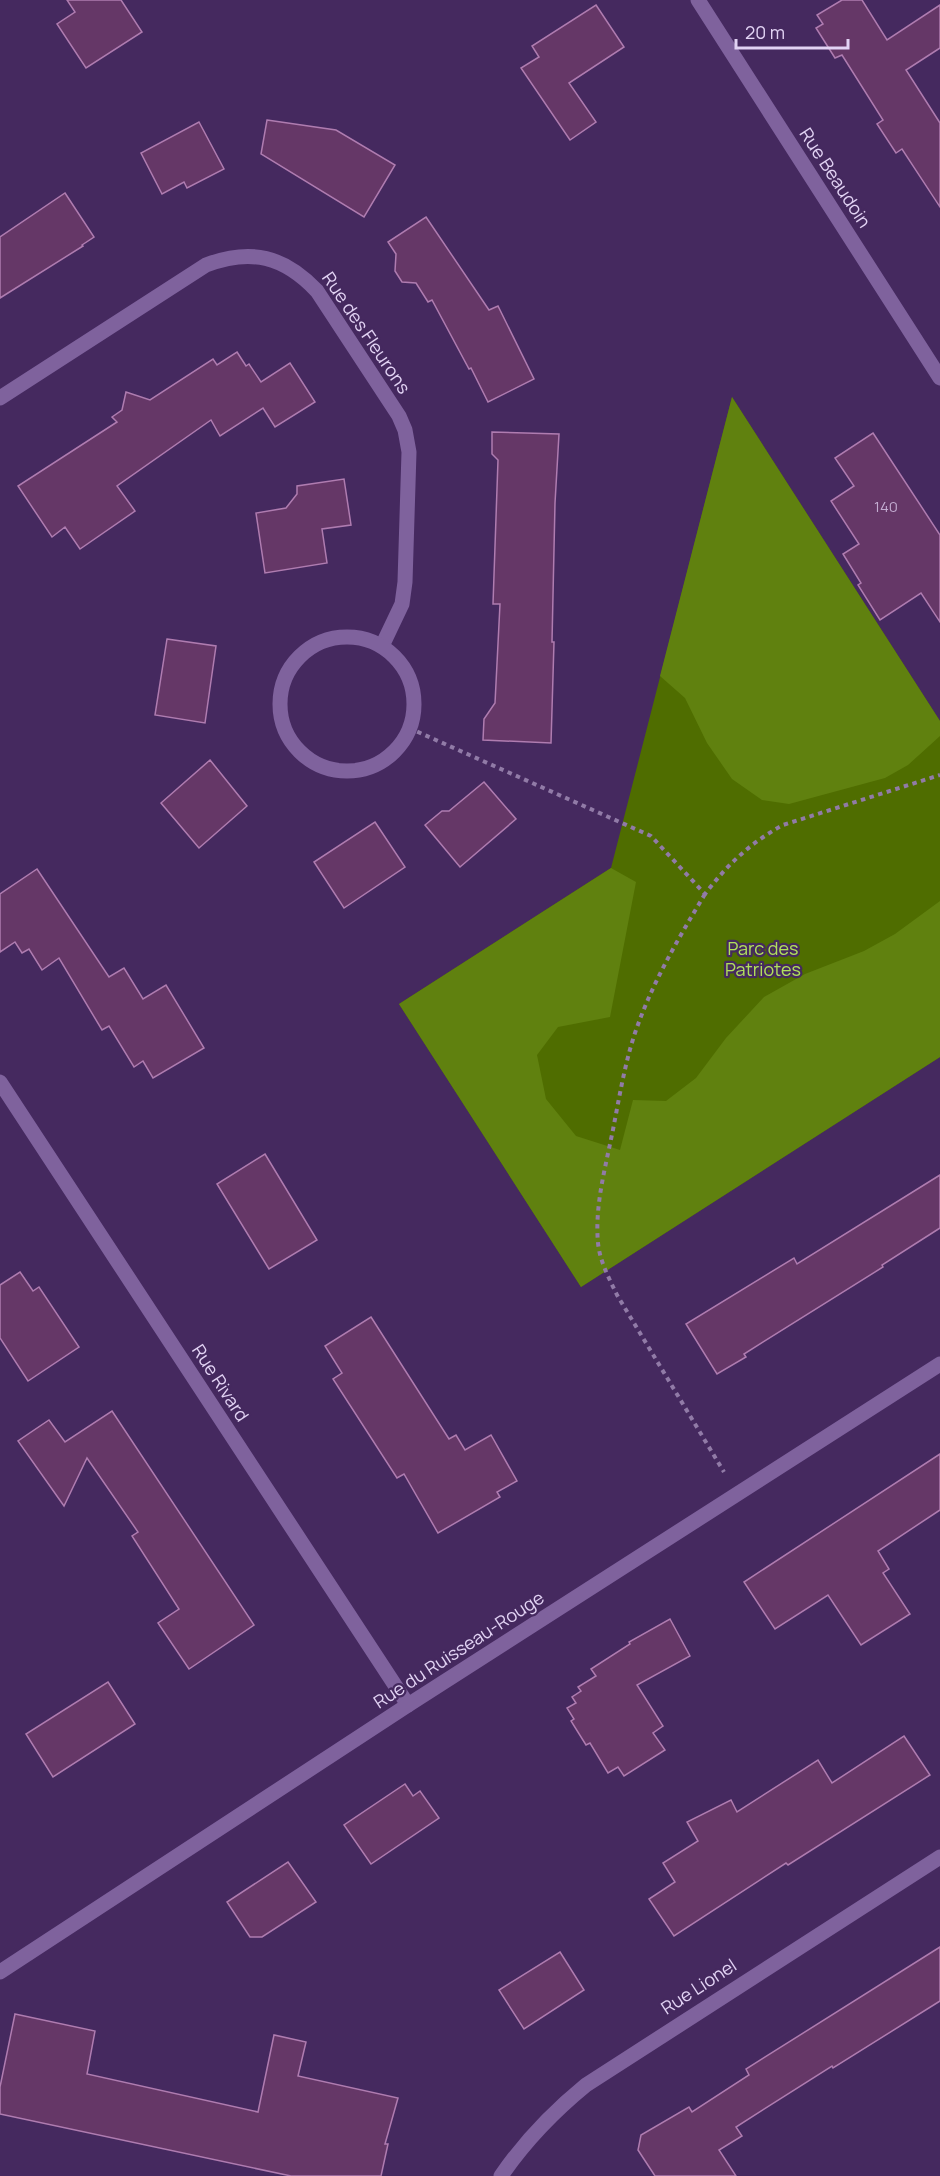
<svg xmlns="http://www.w3.org/2000/svg" width="940" height="2176" viewBox="0 0 940 2176" font-family="Manrope,sans-serif">
	<style>
		.green { fill: #4f6d00 }
		.forest { fill: #60810f }
		.building { fill: #653767; stroke: #af7cb0; stroke-width: 1.5 }
		.lines { fill: none; stroke-linecap: round; stroke-linejoin: round }
		.path { stroke: #917ba7; stroke-width: 4; stroke-dasharray: 4.5 4.5; stroke-linecap: butt }
		.minor { stroke: #7f629d; stroke-width: 15 }
		.labels { text-anchor: middle; stroke-width: 4.5; stroke-linejoin: round; paint-order: stroke }
		.number-label { font-size: 15px; fill: #c3acd1 }
		.street-label { font-size: 18px; fill: #e2d3f4; stroke: #45295f }
		.park-label { font-size: 18px; fill: #b1e05c; stroke: #45295f }
	</style>
	<rect width="100%" height="100%" fill="#45295f"/>
	<path class="green" d="M 732,397 L 940,721 L 940,1057 L 581,1287 L 399,1004 L 611,868 Z"/>
	<g class="forest">
		<path d="M 732,397 L 940,721 L 940,736 L 908,765 L 885,778 L 789,804 L 762,800 L 732,779 L 707,743 L 685,698 L 660,676 Z"/>
		<path d="M 611,868 L 636,882 L 610,1017 L 558,1027 L 537,1055 L 546,1099 L 576,1136 L 620,1150 L 633,1100 L 666,1101 L 696,1078 L 726,1038 L 764,997 L 805,974 L 864,951 L 895,934 L 940,901 L 940,1057 L 581,1287 L 399,1004 Z"/>
	</g>
	<g class="building">
		<path d="M 67,0 L 121,0 L 142,32 L 86,68 L 57,24 L 75,12 Z"/>
		<path d="M 842,0 L 862,0 L 887,40 L 940,5 L 940,48 L 906,70 L 940,123 L 940,207 L 902,149 L 896,153 L 877,124 L 883,120 L 842,55 L 835,58 L 816,28 L 823,24 L 817,15 Z"/>
		<path d="M 596,5 L 624,47 L 569,83 L 596,122 L 570,140 L 521,68 L 539,57 L 532,46 Z"/>
		<path d="M 267,120 L 336,130 L 395,165 L 364,217 L 261,154 Z"/>
		<path d="M 199,122 L 224,169 L 187,188 L 184,182 L 162,194 L 141,153 Z"/>
		<path d="M 65,193 L 94,237 L 82,245 L 83,246 L 0,298 L 0,237 Z"/>
		<path d="M 426,217 L 489,310 L 498,306 L 534,379 L 488,402 L 471,368 L 469,369 L 432,300 L 428,302 L 416,283 L 402,282 L 395,271 L 396,254 L 388,242 Z"/>
		<path d="M 237,352 L 246,366 L 249,364 L 261,382 L 290,363 L 315,402 L 275,427 L 263,408 L 220,436 L 211,420 L 117,486 L 135,511 L 80,549 L 65,527 L 52,537 L 18,486 L 117,422 L 112,417 L 122,410 L 126,392 L 150,400 L 213,359 L 217,365 Z"/>
		<path d="M 492,432 L 559,434 L 555,503 L 552,642 L 554,642 L 551,743 L 483,740 L 484,719 L 495,703 L 500,604 L 493,604 L 498,460 L 492,454 Z"/>
		<path d="M 873,433 L 940,535 L 940,622 L 921,593 L 880,620 L 858,585 L 861,583 L 843,554 L 859,544 L 831,501 L 854,486 L 835,458 Z"/>
		<path d="M 344,479 L 351,525 L 322,529 L 327,563 L 265,573 L 256,513 L 286,508 L 297,494 L 297,486 Z"/>
		<path d="M 167,639 L 216,646 L 205,723 L 155,715 Z"/>
		<path d="M 210,760 L 247,806 L 199,848 L 161,803 Z"/>
		<path d="M 484,782 L 516,819 L 460,867 L 425,825 L 442,811 L 449,811 Z"/>
		<path d="M 375,822 L 405,867 L 344,908 L 314,862 Z"/>
		<path d="M 37,869 L 109,977 L 124,968 L 143,999 L 166,985 L 204,1048 L 153,1078 L 143,1061 L 134,1067 L 109,1026 L 102,1030 L 59,958 L 42,970 L 29,949 L 22,953 L 15,942 L 0,952 L 0,894 Z"/>
		<path d="M 265,1154 L 317,1240 L 269,1269 L 217,1184 Z"/>
		<path d="M 940,1175 L 940,1228 L 882,1265 L 883,1267 L 744,1354 L 746,1357 L 717,1374 L 686,1324 L 794,1258 L 797,1264 Z"/>
		<path d="M 20,1272 L 33,1291 L 39,1287 L 79,1347 L 28,1381 L 0,1338 L 0,1285 Z"/>
		<path d="M 371,1317 L 449,1439 L 456,1435 L 465,1450 L 491,1435 L 517,1481 L 497,1492 L 500,1497 L 438,1533 L 404,1474 L 397,1478 L 333,1379 L 342,1373 L 325,1346 Z"/>
		<path d="M 112,1411 L 254,1625 L 189,1669 L 158,1623 L 179,1609 L 132,1536 L 138,1532 L 87,1458 L 64,1506 L 18,1441 L 49,1420 L 65,1442 Z"/>
		<path d="M 940,1454 L 940,1510 L 878,1551 L 889,1569 L 883,1573 L 910,1614 L 861,1645 L 828,1595 L 775,1629 L 744,1582 Z"/>
		<path d="M 670,1619 L 690,1656 L 637,1685 L 663,1726 L 653,1733 L 665,1750 L 624,1776 L 618,1767 L 608,1773 L 590,1743 L 586,1745 L 571,1721 L 574,1719 L 567,1708 L 576,1703 L 572,1697 L 581,1691 L 578,1687 L 596,1676 L 591,1669 L 630,1644 L 629,1642 Z"/>
		<path d="M 108,1682 L 135,1724 L 53,1777 L 26,1734 Z"/>
		<path d="M 904,1736 L 930,1775 L 788,1865 L 786,1863 L 674,1936 L 649,1899 L 675,1882 L 663,1863 L 698,1841 L 687,1822 L 731,1800 L 737,1812 L 818,1760 L 832,1783 Z"/>
		<path d="M 405,1784 L 413,1796 L 420,1791 L 439,1818 L 371,1864 L 344,1825 Z"/>
		<path d="M 288,1862 L 316,1902 L 262,1937 L 250,1937 L 227,1902 Z"/>
		<path d="M 940,1947 L 940,2001 L 833,2068 L 832,2066 L 736,2127 L 742,2136 L 719,2150 L 736,2176 L 655,2176 L 638,2150 L 641,2135 L 689,2107 L 692,2112 L 749,2075 L 746,2069 Z"/>
		<path d="M 560,1952 L 584,1990 L 524,2029 L 499,1990 Z"/>
		<path d="M 15,2014 L 95,2031 L 87,2074 L 258,2112 L 274,2035 L 306,2042 L 298,2076 L 398,2098 L 385,2144 L 388,2144 L 381,2176 L 291,2176 L 0,2114 L 0,2087 Z"/>
	</g>
	<g class="lines">
		<g class="path">
			<path d="M 409,728 L 651,836 L 705,894 C 727,865 750,843 783,825 L 940,775"/>
			<path d="M 705,894 C 678,939 652,983 635,1033 C 623,1069 618,1107 610,1144 C 603,1177 595,1210 598,1243 C 600,1262 609,1278 617,1295 L 724,1472"/>
		</g>
		<g class="minor">
			<path d="M 698,0 L 940,378"/>
			<path d="M 0,398 L 206,265 C 251,248 284,256 317,291 L 399,416 L 405,430 L 409,452 L 405,582 L 402,604 L 382,646"/>
			<circle cx="347" cy="704" r="67"/>
			<path d="M 0,1082 L 408,1705"/>
			<path d="M 0,1972 L 408,1705 L 940,1364"/>
			<path d="M 501,2176 C 525,2141 553,2112 586,2085 L 940,1857"/>
		</g>
	</g>
	<g class="labels">
		<g class="number-label">
			<text x="886" y="512">140</text>
		</g>
		<g class="street-label">
			<text transform="translate(835 178) rotate(57)" y="6">Rue Beaudoin</text>
			<text transform="translate(366 333) rotate(56)" y="6">Rue des Fleurons</text>
			<text transform="translate(220 1383) rotate(57)" y="6">Rue Rivard</text>
			<text transform="translate(459 1650) rotate(-33)" y="6">Rue du Ruisseau-Rouge</text>
			<text transform="translate(699 1987) rotate(-33)" y="6">Rue Lionel</text>
		</g>
		<g class="park-label">
			<text x="763" y="955">Parc des<tspan x="763" dy="21">Patriotes</tspan></text>
		</g>
	</g>
	<path d="M736 39v9h112v-9" fill="none" stroke="#e2d3f4" stroke-width="3"/>
	<text x="745" y="39" font-size="18" fill="#e2d3f4" stroke="#45295f" stroke-width="4.5" paint-order="stroke">20 m</text>
</svg>
